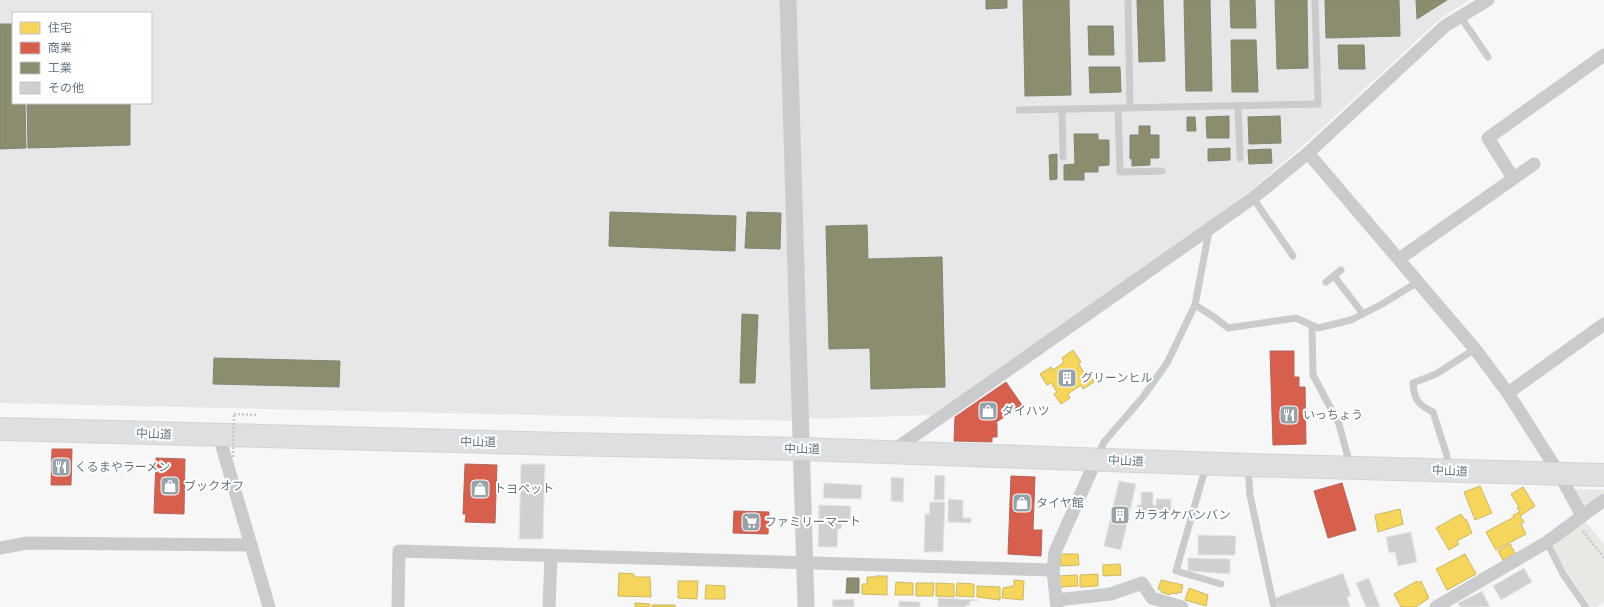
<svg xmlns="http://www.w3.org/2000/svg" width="1604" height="607" viewBox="0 0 1604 607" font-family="'Archivo Narrow','Noto Sans JP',sans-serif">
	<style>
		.built { fill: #e6e7e7; fill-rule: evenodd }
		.green { fill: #e6e9e4 }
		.homes { fill: #f6d55c; stroke: #cab866 }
		.shops { fill: #d6604d; stroke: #b4665c }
		.industry { fill: #8c8c6e; stroke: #808573 }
		.building { fill: #ced0d1; stroke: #e6e6e6 }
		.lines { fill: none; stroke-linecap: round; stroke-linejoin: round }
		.trunk-casing { stroke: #d3d4d4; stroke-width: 24 }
		.path { stroke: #c7c9ca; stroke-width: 2.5; stroke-dasharray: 2 2; stroke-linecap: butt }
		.service { stroke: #cacbcc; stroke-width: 7 }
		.minor { stroke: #cacbcc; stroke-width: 13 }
		.tertiary { stroke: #cacbcc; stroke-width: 17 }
		.trunk { stroke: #dedfe0; stroke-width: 22 }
		.path-bridge { stroke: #c7c9ca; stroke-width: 2.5; stroke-dasharray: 2 2; stroke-linecap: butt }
		.labels { text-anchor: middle; stroke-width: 4; stroke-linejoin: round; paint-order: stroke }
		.poi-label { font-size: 12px; fill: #65747f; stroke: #fff; text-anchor: start }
		.street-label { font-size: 12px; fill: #65747f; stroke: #fff }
	</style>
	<rect width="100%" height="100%" fill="#f7f7f7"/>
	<g class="built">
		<path d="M 0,0 L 786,0 L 796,421 L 0,403 ZM 13,13 L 151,13 L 151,103 L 13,103 Z"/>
		<path d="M 790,0 L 1470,0 L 1441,18 L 1304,145 L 1249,192 L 1193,233 L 933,415 L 802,419 Z"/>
	</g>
	<g class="green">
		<path d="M 1574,489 L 1604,490 L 1604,492 L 1584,507 Z"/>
		<path d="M 1585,521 L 1604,544 L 1604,602 L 1596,607 L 1590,606 L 1561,563 L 1554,547 L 1555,544 Z"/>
	</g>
	<g class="homes">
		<path d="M 1073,350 L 1081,362 L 1079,364 L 1084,373 L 1087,371 L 1094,382 L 1083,389 L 1081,385 L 1068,394 L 1070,398 L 1061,404 L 1054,394 L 1057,392 L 1051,383 L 1047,385 L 1040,374 L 1051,367 L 1053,370 L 1064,362 L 1062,358 Z"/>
		<path d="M 1480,486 L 1492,513 L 1475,520 L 1464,492 Z"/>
		<path d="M 1523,487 L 1535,506 L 1520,516 L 1524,522 L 1521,524 L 1526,534 L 1496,550 L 1486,532 L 1514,517 L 1513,515 L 1520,512 L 1517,508 L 1519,507 L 1511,494 Z"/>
		<path d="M 1400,509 L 1403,524 L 1378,532 L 1375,515 Z"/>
		<path d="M 1461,514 L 1465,520 L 1466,519 L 1472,533 L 1457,541 L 1459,544 L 1449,550 L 1436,528 Z"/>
		<path d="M 1510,544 L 1515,553 L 1503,560 L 1498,551 Z"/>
		<path d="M 1060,554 L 1078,554 L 1079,565 L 1061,566 Z"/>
		<path d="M 1465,554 L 1476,574 L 1447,590 L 1436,569 Z"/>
		<path d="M 1120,564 L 1121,575 L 1103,576 L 1103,565 Z"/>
		<path d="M 619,573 L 634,574 L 634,577 L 650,577 L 651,597 L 618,596 Z"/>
		<path d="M 1098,574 L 1098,586 L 1080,587 L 1080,575 Z"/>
		<path d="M 1077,575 L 1078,586 L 1060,587 L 1059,576 Z"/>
		<path d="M 876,576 L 887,576 L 887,595 L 862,594 L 862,584 L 867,584 L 867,577 L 876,577 Z"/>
		<path d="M 1014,580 L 1024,581 L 1023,600 L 1002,598 L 1003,588 L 1014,586 Z"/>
		<path d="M 1161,580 L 1183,585 L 1181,593 L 1178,592 L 1177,594 L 1171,593 L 1170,595 L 1161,592 L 1162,590 L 1158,589 Z"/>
		<path d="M 678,581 L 698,581 L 697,599 L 678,598 Z"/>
		<path d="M 1417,581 L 1418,583 L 1421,581 L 1429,598 L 1416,607 L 1401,607 L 1394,594 Z"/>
		<path d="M 896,582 L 913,583 L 913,595 L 895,595 Z"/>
		<path d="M 916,583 L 934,583 L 933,596 L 916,596 Z"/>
		<path d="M 936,583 L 954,584 L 954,597 L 936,596 Z"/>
		<path d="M 957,583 L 974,584 L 974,597 L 956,596 Z"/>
		<path d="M 706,585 L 725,586 L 725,599 L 705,599 Z"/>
		<path d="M 977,586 L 1000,587 L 1000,600 L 977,597 Z"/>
		<path d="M 1189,588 L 1208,595 L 1206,606 L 1185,600 Z"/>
		<path d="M 635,603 L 650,604 L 649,607 L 635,607 Z"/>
		<rect x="652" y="605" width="23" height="2"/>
	</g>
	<g class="shops">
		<path d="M 1270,351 L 1294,351 L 1294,377 L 1299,377 L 1299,387 L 1305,387 L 1306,444 L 1273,445 Z"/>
		<path d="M 1006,382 L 1022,405 L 995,423 L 997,423 L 997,437 L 992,437 L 992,442 L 954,441 L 955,417 Z"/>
		<path d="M 52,449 L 72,449 L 71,485 L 51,485 Z"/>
		<path d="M 156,458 L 185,459 L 184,514 L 154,513 Z"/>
		<path d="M 465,464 L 497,465 L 495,523 L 465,522 L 466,514 L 463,514 Z"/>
		<path d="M 1011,476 L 1035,477 L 1033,530 L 1042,530 L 1041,556 L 1008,554 Z"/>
		<path d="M 1342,483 L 1356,530 L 1328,538 L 1314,491 Z"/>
		<path d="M 734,511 L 769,512 L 768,534 L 733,533 Z"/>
	</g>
	<g class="industry">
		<path d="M 986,0 L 1007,0 L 1007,8 L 986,9 Z"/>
		<path d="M 1023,0 L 1069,0 L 1071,95 L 1025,96 Z"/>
		<path d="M 1137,0 L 1163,0 L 1165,61 L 1139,62 Z"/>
		<path d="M 1184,0 L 1210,0 L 1212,91 L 1186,91 Z"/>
		<path d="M 1230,0 L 1255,0 L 1256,28 L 1231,28 Z"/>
		<path d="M 1275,0 L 1307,0 L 1308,68 L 1277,69 Z"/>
		<path d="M 1325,0 L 1399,0 L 1400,36 L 1326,38 Z"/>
		<path d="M 1416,0 L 1447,0 L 1417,19 Z"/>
		<path d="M 0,24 L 13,24 L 13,103 L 25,103 L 26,148 L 0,149 Z"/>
		<path d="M 1088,26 L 1113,26 L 1114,55 L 1089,55 Z"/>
		<path d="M 1231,40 L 1256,40 L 1258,92 L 1232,92 Z"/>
		<path d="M 1338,45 L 1364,45 L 1365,69 L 1339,69 Z"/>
		<path d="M 1089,67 L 1120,67 L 1121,92 L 1090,93 Z"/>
		<path d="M 27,103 L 130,103 L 130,145 L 28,148 Z"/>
		<path d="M 1229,116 L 1229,138 L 1207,138 L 1206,117 Z"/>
		<path d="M 1280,116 L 1281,143 L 1249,144 L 1248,117 Z"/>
		<path d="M 1187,117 L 1195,117 L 1196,131 L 1187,131 Z"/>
		<path d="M 1139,126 L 1150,126 L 1150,135 L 1159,135 L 1159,158 L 1150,158 L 1150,165 L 1132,166 L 1132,158 L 1130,159 L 1130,135 L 1139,135 Z"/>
		<path d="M 1074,134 L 1098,134 L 1098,140 L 1109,140 L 1109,165 L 1098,166 L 1098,172 L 1084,172 L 1084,180 L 1064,180 L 1064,165 L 1075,164 Z"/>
		<path d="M 1230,148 L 1230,160 L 1208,161 L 1208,149 Z"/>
		<path d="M 1271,149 L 1272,163 L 1249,164 L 1248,150 Z"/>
		<path d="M 1057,154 L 1057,179 L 1050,180 L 1049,155 Z"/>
		<path d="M 610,212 L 736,216 L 735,251 L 609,246 Z"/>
		<path d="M 747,212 L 781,213 L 780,249 L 745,248 Z"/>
		<path d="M 867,225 L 868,259 L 942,257 L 945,387 L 871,389 L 870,348 L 829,349 L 826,226 Z"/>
		<path d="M 742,314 L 758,315 L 755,383 L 740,383 Z"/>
		<path d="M 214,358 L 340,361 L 339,387 L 213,384 Z"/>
		<path d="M 847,578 L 859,578 L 859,593 L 846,593 Z"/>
	</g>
	<g class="building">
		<path d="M 521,464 L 545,464 L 543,539 L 519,539 Z"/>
		<path d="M 935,475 L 945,476 L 944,500 L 934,500 Z"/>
		<path d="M 891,477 L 904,478 L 903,502 L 891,501 Z"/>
		<path d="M 1119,481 L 1136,484 L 1121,550 L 1104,546 Z"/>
		<path d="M 824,483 L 862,485 L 861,499 L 823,498 Z"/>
		<path d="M 1141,492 L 1153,492 L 1153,505 L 1156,505 L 1156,499 L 1171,499 L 1171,511 L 1156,511 L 1156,515 L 1137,515 L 1137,505 L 1141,505 Z"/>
		<path d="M 948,499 L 963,500 L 963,518 L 971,518 L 971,523 L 948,522 Z"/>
		<path d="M 930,502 L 945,502 L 943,552 L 924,552 L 925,514 L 929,514 Z"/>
		<path d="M 819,505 L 851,506 L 850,520 L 842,520 L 841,529 L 838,529 L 837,547 L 818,547 Z"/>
		<path d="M 1411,532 L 1417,562 L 1398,566 L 1395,552 L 1389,553 L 1386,537 Z"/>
		<path d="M 1198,535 L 1236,536 L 1235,555 L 1198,555 Z"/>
		<path d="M 1188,558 L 1230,559 L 1230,574 L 1188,571 Z"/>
		<path d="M 1524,568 L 1532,582 L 1501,600 L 1493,586 Z"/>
		<path d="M 1343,573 L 1351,596 L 1347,597 L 1350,607 L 1278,607 L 1275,598 Z"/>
		<path d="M 1369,578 L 1380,607 L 1366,607 L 1356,583 Z"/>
		<path d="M 1482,591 L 1490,607 L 1460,607 L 1458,603 Z"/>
		<path d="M 938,598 L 978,600 L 978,601 L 970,601 L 970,605 L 967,605 L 966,607 L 938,607 Z"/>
		<path d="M 854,599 L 854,607 L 833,607 L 832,600 Z"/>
		<path d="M 899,601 L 920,602 L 920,607 L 899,607 Z"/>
	</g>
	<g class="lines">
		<g class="trunk-casing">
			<path id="trunk" d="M 0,429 L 564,444 L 802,449 L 1248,465 L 1604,475"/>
		</g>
		<g class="path">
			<path d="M 234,414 L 258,415"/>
			<path d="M 1583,531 L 1604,558"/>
		</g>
		<g class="service">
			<path d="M 1128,0 L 1130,108"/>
			<path d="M 1460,16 L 1488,57"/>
			<path d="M 1238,105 L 1240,158"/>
			<path d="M 1118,108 L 1120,172 L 1162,171"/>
			<path d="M 1062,109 L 1063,157"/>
			<path d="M 1019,110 L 1318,104 L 1315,0"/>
			<path d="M 1253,198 L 1293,256"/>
			<path d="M 1334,276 L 1363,314"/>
			<path d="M 1326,282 L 1341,270"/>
			<path d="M 1195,305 L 1214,317 L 1228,328 L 1296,318 L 1318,328 L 1351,320 L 1382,304 L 1418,282"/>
			<path d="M 1312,326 L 1313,375 L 1339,424 L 1350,465"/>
			<path d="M 1097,458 L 1104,442 L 1143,397 L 1167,363 L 1195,305 L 1209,231"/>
			<path d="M 1206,466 L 1176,571 L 1221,584"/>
			<path d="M 1248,468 L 1250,495 L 1274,607"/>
			<path d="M 1447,469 L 1447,456 L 1433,412 C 1418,405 1414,399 1413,383 L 1436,374 L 1475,349"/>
			<path d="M 1547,542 L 1563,574 L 1586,607"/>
		</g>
		<g class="minor">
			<path d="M 1308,153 L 1475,349 L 1508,393 L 1560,475 L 1582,516"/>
			<path d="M 1513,178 L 1488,138 L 1604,55"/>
			<path d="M 1399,259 L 1534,164"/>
			<path d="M 1508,393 L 1604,324"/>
			<path d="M 219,436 L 269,607"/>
			<path d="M 891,452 L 1253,198 L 1308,153 L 1445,26 L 1488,0"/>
			<path d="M 0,548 L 27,543 L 251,545"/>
			<path d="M 1056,600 L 1111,594 L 1142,583 L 1152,598 L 1182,607"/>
			<path d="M 398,607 L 399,551 L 1053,570"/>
			<path d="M 549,607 L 551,556"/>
			<path d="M 1057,607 L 1053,570 L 1055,552 L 1096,460"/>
			<path d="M 1436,607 L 1547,542 L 1604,500"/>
		</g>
		<path class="tertiary" d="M 788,0 L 806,607"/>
		<use href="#trunk" class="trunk"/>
		<path class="path-bridge" d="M 233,457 L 234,414"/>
	</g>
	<defs>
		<g id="building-square" transform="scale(1)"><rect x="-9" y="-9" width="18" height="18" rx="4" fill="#98a2a9" stroke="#fff"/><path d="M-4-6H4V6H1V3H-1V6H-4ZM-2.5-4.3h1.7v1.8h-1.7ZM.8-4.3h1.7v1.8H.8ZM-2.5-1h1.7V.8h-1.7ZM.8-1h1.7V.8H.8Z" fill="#fff"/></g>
		<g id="shop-square" transform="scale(1)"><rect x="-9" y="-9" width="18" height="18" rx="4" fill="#98a2a9" stroke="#fff"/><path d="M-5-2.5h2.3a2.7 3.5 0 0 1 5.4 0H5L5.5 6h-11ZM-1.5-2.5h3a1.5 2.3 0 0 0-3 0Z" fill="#fff"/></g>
		<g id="restaurant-square" transform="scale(1)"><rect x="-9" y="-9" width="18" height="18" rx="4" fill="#98a2a9" stroke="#fff"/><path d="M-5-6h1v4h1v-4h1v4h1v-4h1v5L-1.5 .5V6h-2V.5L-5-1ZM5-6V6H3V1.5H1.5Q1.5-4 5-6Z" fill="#fff"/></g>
		<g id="supermarket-square" transform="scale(1)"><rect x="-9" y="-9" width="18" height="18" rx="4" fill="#98a2a9" stroke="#fff"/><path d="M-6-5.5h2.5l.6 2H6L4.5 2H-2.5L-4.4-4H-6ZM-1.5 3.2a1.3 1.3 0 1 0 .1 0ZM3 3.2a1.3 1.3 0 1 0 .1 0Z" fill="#fff"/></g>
	</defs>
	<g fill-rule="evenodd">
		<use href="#building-square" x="1067" y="378"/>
		<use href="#shop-square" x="988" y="411"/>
		<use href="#restaurant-square" x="1289" y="415"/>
		<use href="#restaurant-square" x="61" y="467"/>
		<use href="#shop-square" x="170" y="486"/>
		<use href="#shop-square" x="480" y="489"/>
		<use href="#shop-square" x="1022" y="503"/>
		<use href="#building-square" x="1120" y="515"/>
		<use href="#supermarket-square" x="751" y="522"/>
	</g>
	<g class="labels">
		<g class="poi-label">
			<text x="1081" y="382">グリーンヒル</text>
			<text x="1002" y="415">ダイハツ</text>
			<text x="1303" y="419">いっちょう</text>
			<text x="75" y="471">くるまやラーメン</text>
			<text x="184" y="490">ブックオフ</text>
			<text x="494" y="493">トヨペット</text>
			<text x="1036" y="507">タイヤ館</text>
			<text x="1134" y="519">カラオケバンバン</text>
			<text x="765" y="526">ファミリーマート</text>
		</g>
		<g class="street-label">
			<text transform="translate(154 434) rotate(2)" y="4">中山道</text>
			<text transform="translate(478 442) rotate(1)" y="4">中山道</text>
			<text transform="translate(802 449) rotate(1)" y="4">中山道</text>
			<text transform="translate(1126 461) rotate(2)" y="4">中山道</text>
			<text transform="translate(1450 471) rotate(2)" y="4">中山道</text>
		</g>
	</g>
	<rect x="12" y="12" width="140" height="92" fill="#ffffff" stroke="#c1c7cc"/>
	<rect x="20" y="22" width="20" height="12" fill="#f6d55c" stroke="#c1c7cc"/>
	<text x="48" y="32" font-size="12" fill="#65747f">住宅</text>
	<rect x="20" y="42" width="20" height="12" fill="#d6604d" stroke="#c1c7cc"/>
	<text x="48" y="52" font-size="12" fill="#65747f">商業</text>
	<rect x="20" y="62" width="20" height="12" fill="#8c8c6e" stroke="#c1c7cc"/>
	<text x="48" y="72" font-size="12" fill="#65747f">工業</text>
	<rect x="20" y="82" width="20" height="12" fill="#ced0d1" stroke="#c1c7cc"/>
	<text x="48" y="92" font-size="12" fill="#65747f">その他</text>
</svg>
